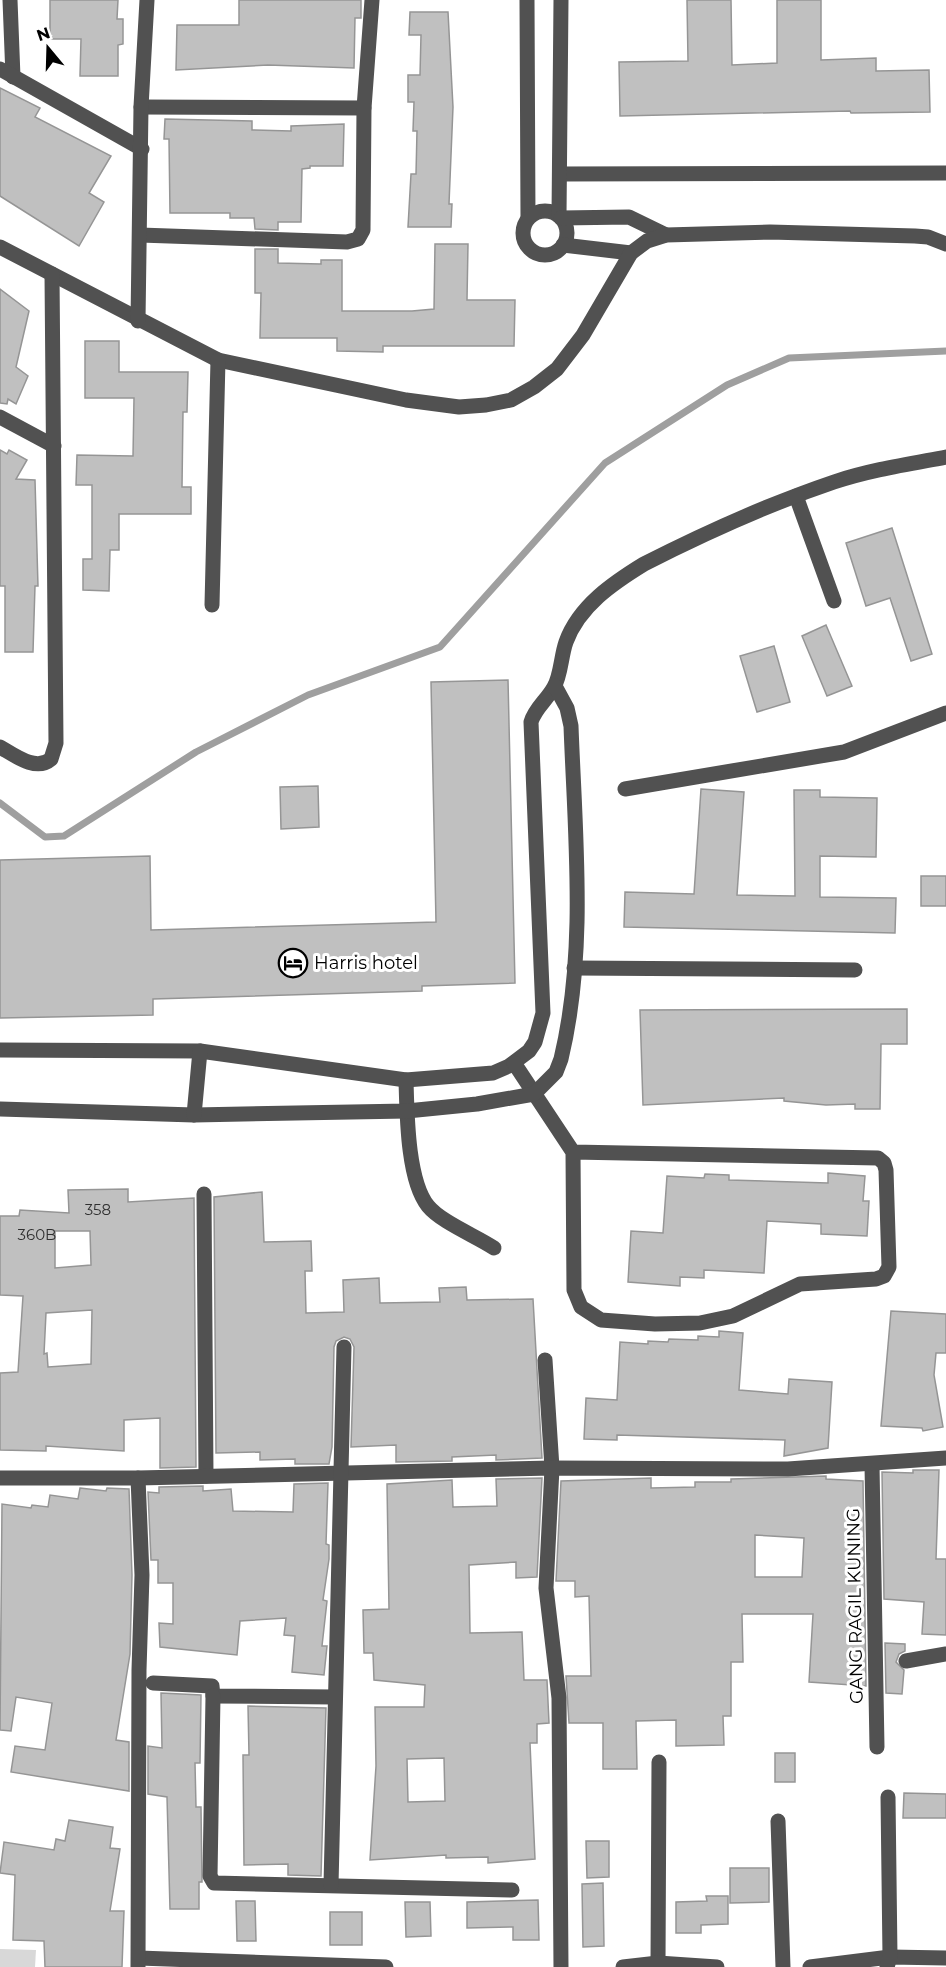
<svg xmlns="http://www.w3.org/2000/svg" width="946" height="1967" viewBox="0 0 946 1967" font-family="Montserrat,sans-serif">
	<style>
		.green { fill: #d8d8d8 }
		.lines { fill: none; stroke-linecap: round; stroke-linejoin: round }
		.stream { stroke: #9f9f9f; stroke-width: 7 }
		.building { fill: #c0c0c0; stroke: #959595; stroke-width: 1.5; fill-rule: evenodd }
		.minor { stroke: #515151; stroke-width: 15 }
		.labels { text-anchor: middle; stroke-width: 6; stroke-linejoin: round; paint-order: stroke }
		.number-label { font-size: 15px; fill: #303030 }
		.poi-label { font-size: 18px; fill: #000; stroke: #fff; text-anchor: start }
		.street-label { font-size: 18px; fill: #000; stroke: #fff }
	</style>
	<rect width="100%" height="100%" fill="#fff"/>
	<path class="green" d="M 0,1949 L 36,1950 L 35,1967 L 0,1967 Z"/>
	<g class="lines">
		<path class="stream" d="M 0,803 L 45,837 L 64,836 L 196,752 L 308,695 L 440,647 L 605,463 L 727,385 L 789,358 L 946,351"/>
	</g>
	<g class="building">
		<path d="M 50,0 L 118,0 L 117,19 L 123,19 L 123,44 L 118,45 L 118,76 L 80,76 L 81,39 L 50,39 Z"/>
		<path d="M 239,0 L 361,0 L 361,18 L 355,18 L 354,68 L 268,65 L 176,70 L 177,25 L 239,25 Z"/>
		<path d="M 687,0 L 731,0 L 732,65 L 777,63 L 777,0 L 821,0 L 821,60 L 876,58 L 876,71 L 929,70 L 930,112 L 851,113 L 850,111 L 620,116 L 619,62 L 688,61 Z"/>
		<path d="M 410,12 L 448,12 L 453,107 L 449,204 L 452,204 L 451,227 L 408,227 L 411,174 L 416,174 L 417,131 L 413,131 L 414,102 L 408,102 L 408,75 L 420,75 L 421,35 L 409,35 Z"/>
		<path d="M 0,88 L 40,108 L 35,117 L 111,156 L 89,193 L 104,202 L 79,246 L 0,196 Z"/>
		<path d="M 165,119 L 252,121 L 252,130 L 291,131 L 291,126 L 344,124 L 343,166 L 310,166 L 310,168 L 302,169 L 301,222 L 278,222 L 278,230 L 255,229 L 254,218 L 230,218 L 230,213 L 170,213 L 169,139 L 164,139 Z"/>
		<path d="M 435,244 L 468,244 L 467,300 L 515,300 L 514,346 L 383,346 L 383,352 L 337,351 L 337,338 L 260,338 L 261,293 L 255,293 L 255,249 L 278,249 L 278,263 L 321,264 L 321,260 L 342,260 L 342,311 L 412,311 L 434,309 Z"/>
		<path d="M 0,289 L 29,311 L 16,367 L 28,376 L 16,404 L 8,399 L 7,404 L 0,403 Z"/>
		<path d="M 85,341 L 119,341 L 119,372 L 188,372 L 187,412 L 183,412 L 182,487 L 191,487 L 191,514 L 119,514 L 119,550 L 110,550 L 109,591 L 83,590 L 83,559 L 92,559 L 92,485 L 76,485 L 77,455 L 133,456 L 134,398 L 85,398 Z"/>
		<path d="M 0,450 L 7,454 L 9,450 L 27,460 L 16,479 L 35,480 L 38,586 L 35,586 L 33,652 L 5,652 L 5,586 L 0,586 Z"/>
		<path d="M 892,528 L 932,654 L 911,661 L 890,598 L 866,606 L 846,543 Z"/>
		<path d="M 826,625 L 852,686 L 827,696 L 802,636 Z"/>
		<path d="M 774,646 L 790,702 L 757,712 L 740,656 Z"/>
		<path d="M 508,680 L 515,983 L 422,986 L 422,991 L 153,999 L 153,1015 L 0,1018 L 0,860 L 150,856 L 151,930 L 436,922 L 431,682 Z"/>
		<path d="M 318,786 L 319,827 L 281,829 L 280,787 Z"/>
		<path d="M 701,789 L 744,792 L 737,895 L 795,896 L 794,790 L 820,790 L 820,797 L 877,798 L 876,857 L 820,856 L 820,897 L 896,898 L 895,933 L 624,927 L 625,892 L 694,894 Z"/>
		<rect x="921" y="876" width="25" height="30"/>
		<path d="M 907,1009 L 907,1044 L 881,1044 L 880,1109 L 855,1109 L 855,1104 L 826,1105 L 784,1101 L 784,1098 L 643,1105 L 640,1010 Z"/>
		<path d="M 828,1173 L 865,1176 L 863,1201 L 869,1201 L 867,1236 L 821,1234 L 821,1224 L 767,1221 L 764,1273 L 704,1270 L 704,1278 L 680,1277 L 680,1286 L 628,1282 L 631,1231 L 663,1233 L 667,1176 L 704,1178 L 705,1174 L 729,1175 L 729,1180 L 828,1183 Z"/>
		<path d="M 128,1189 L 128,1202 L 194,1198 L 196,1467 L 160,1468 L 160,1418 L 124,1420 L 124,1451 L 46,1446 L 46,1451 L 0,1450 L 0,1373 L 18,1372 L 23,1296 L 0,1295 L 0,1216 L 19,1216 L 20,1210 L 69,1213 L 68,1190 ZM 55,1231 L 90,1231 L 91,1265 L 55,1268 ZM 92,1310 L 91,1364 L 48,1367 L 47,1353 L 44,1354 L 46,1313 Z"/>
		<path d="M 262,1192 L 264,1242 L 311,1241 L 312,1271 L 305,1271 L 306,1313 L 344,1312 L 343,1280 L 379,1278 L 380,1303 L 440,1302 L 439,1288 L 466,1287 L 467,1300 L 533,1299 L 542,1458 L 496,1460 L 496,1455 L 452,1457 L 452,1461 L 396,1462 L 396,1445 L 351,1447 L 354,1347 L 350,1339 L 344,1337 L 336,1341 L 334,1347 L 332,1447 L 329,1464 L 295,1464 L 295,1459 L 260,1460 L 260,1452 L 216,1453 L 214,1197 Z"/>
		<path d="M 891,1311 L 946,1314 L 946,1353 L 936,1353 L 934,1375 L 943,1427 L 923,1431 L 922,1428 L 881,1426 Z"/>
		<path d="M 719,1331 L 743,1333 L 739,1390 L 788,1394 L 789,1379 L 832,1382 L 828,1448 L 784,1456 L 785,1440 L 617,1435 L 617,1440 L 584,1439 L 586,1398 L 617,1400 L 620,1342 L 648,1344 L 648,1341 L 668,1342 L 669,1339 L 698,1340 L 698,1336 L 719,1337 Z"/>
		<path d="M 913,1470 L 939,1470 L 936,1559 L 946,1559 L 946,1635 L 922,1634 L 924,1602 L 884,1599 L 882,1472 L 913,1473 Z"/>
		<path d="M 826,1476 L 826,1479 L 863,1481 L 866,1686 L 809,1682 L 813,1614 L 742,1614 L 743,1662 L 731,1662 L 731,1716 L 723,1716 L 724,1745 L 676,1746 L 676,1720 L 636,1721 L 637,1769 L 603,1769 L 603,1723 L 569,1723 L 566,1676 L 591,1676 L 589,1596 L 575,1597 L 575,1581 L 556,1581 L 561,1481 L 651,1478 L 651,1488 L 695,1487 L 695,1482 L 731,1482 L 731,1479 ZM 755,1535 L 804,1538 L 802,1577 L 755,1577 Z"/>
		<path d="M 542,1478 L 537,1577 L 516,1578 L 516,1562 L 469,1565 L 470,1633 L 522,1632 L 524,1680 L 547,1680 L 549,1723 L 537,1724 L 537,1743 L 530,1743 L 535,1859 L 488,1863 L 488,1857 L 446,1858 L 446,1855 L 370,1860 L 376,1766 L 375,1707 L 424,1707 L 425,1685 L 374,1680 L 373,1653 L 364,1653 L 363,1610 L 389,1609 L 387,1484 L 452,1480 L 453,1507 L 497,1506 L 496,1479 ZM 444,1758 L 445,1801 L 408,1802 L 407,1759 Z"/>
		<path d="M 328,1483 L 326,1544 L 329,1545 L 329,1559 L 323,1600 L 327,1601 L 322,1646 L 327,1646 L 324,1675 L 292,1672 L 295,1636 L 284,1635 L 286,1618 L 240,1621 L 237,1655 L 160,1647 L 159,1623 L 173,1624 L 173,1583 L 158,1583 L 158,1560 L 151,1560 L 148,1492 L 159,1493 L 159,1487 L 203,1486 L 203,1491 L 231,1489 L 233,1511 L 293,1512 L 294,1484 Z"/>
		<path d="M 80,1488 L 106,1491 L 107,1488 L 129,1489 L 132,1575 L 130,1654 L 116,1740 L 129,1742 L 129,1791 L 11,1772 L 15,1746 L 45,1750 L 52,1703 L 16,1697 L 11,1731 L 0,1730 L 2,1504 L 31,1508 L 32,1505 L 48,1507 L 50,1495 L 78,1499 Z"/>
		<path d="M 885,1643 L 905,1644 L 905,1651 L 899,1654 L 896,1662 L 904,1670 L 902,1694 L 886,1693 Z"/>
		<path d="M 161,1693 L 201,1695 L 200,1763 L 195,1763 L 196,1807 L 201,1807 L 202,1882 L 199,1882 L 199,1909 L 170,1909 L 167,1797 L 148,1794 L 148,1746 L 162,1748 Z"/>
		<path d="M 248,1706 L 326,1708 L 321,1876 L 288,1875 L 288,1864 L 244,1865 L 243,1755 L 249,1755 Z"/>
		<rect x="775" y="1753" width="20" height="29"/>
		<path d="M 904,1793 L 946,1794 L 946,1818 L 903,1818 Z"/>
		<path d="M 69,1820 L 113,1827 L 110,1848 L 120,1849 L 110,1911 L 124,1911 L 122,1967 L 45,1967 L 44,1941 L 13,1940 L 15,1875 L 0,1873 L 4,1842 L 54,1850 L 56,1839 L 65,1841 Z"/>
		<path d="M 586,1841 L 609,1841 L 609,1877 L 587,1878 Z"/>
		<path d="M 730,1868 L 769,1868 L 769,1902 L 730,1903 Z"/>
		<path d="M 603,1883 L 604,1946 L 583,1947 L 582,1884 Z"/>
		<path d="M 706,1896 L 728,1896 L 728,1924 L 701,1925 L 701,1933 L 676,1933 L 676,1902 L 707,1901 Z"/>
		<path d="M 538,1900 L 539,1940 L 513,1940 L 513,1927 L 467,1928 L 467,1902 Z"/>
		<path d="M 236,1901 L 255,1901 L 256,1941 L 237,1941 Z"/>
		<path d="M 405,1902 L 430,1902 L 431,1936 L 406,1937 Z"/>
		<rect x="330" y="1912" width="32" height="33"/>
	</g>
	<g class="lines">
		<g class="minor">
			<path d="M 10,0 L 13,77"/>
			<path d="M 527,0 L 528,218"/>
			<path d="M 0,69 L 142,149"/>
			<path d="M 141,107 L 364,108"/>
			<path d="M 560,174 L 946,173"/>
			<circle cx="545" cy="233" r="22"/>
			<path d="M 559,216 L 561,0"/>
			<path d="M 561,218 L 629,217 L 666,235"/>
			<path d="M 140,235 L 347,242 L 358,239 L 363,230 L 364,108 L 372,0"/>
			<path d="M 563,245 L 631,253"/>
			<path d="M 0,247 L 218,360 L 406,400 L 459,407 L 486,405 L 511,400 L 534,387 L 557,369 L 583,335 L 631,253 L 647,241 L 666,235 L 770,232 L 915,236 L 928,237 L 946,244"/>
			<path d="M 138,321 L 141,107 L 147,0"/>
			<path d="M 0,417 L 54,446"/>
			<path d="M 796,496 L 834,601"/>
			<path d="M 212,605 L 218,360"/>
			<path d="M 0,747 C 14,755 36,772 51,759 L 56,743 L 52,274"/>
			<path d="M 625,789 L 844,752 L 946,713"/>
			<path d="M 574,968 L 855,970"/>
			<path d="M 0,1050 L 200,1051 L 406,1080 L 493,1073 L 509,1066 L 529,1051 L 535,1042 L 543,1013 L 531,722 C 535,708 547,700 554,687 C 561,675 561,656 566,642 C 579,606 613,583 644,564 C 705,533 769,504 834,482 C 870,470 909,464 946,457"/>
			<path d="M 514,1063 L 573,1152 L 574,1290 L 581,1307 L 601,1320 L 655,1324 L 700,1323 L 733,1316 L 800,1284 L 876,1279 L 884,1276 L 889,1267 L 886,1170 L 884,1163 L 878,1158 L 573,1152"/>
			<path d="M 406,1080 C 407,1112 407,1180 428,1206 C 441,1222 476,1236 494,1248"/>
			<path d="M 0,1109 L 194,1115 L 407,1111 L 477,1104 L 534,1094 L 556,1072 L 561,1059 C 587,951 575,836 571,726 L 567,708 L 555,686"/>
			<path d="M 194,1115 L 200,1051"/>
			<path d="M 204,1194 L 206,1476"/>
			<path d="M 545,1360 L 552,1468 L 546,1588 L 559,1698 L 561,1967"/>
			<path d="M 872,1465 L 877,1747"/>
			<path d="M 0,1478 L 138,1478 L 552,1468 L 788,1469 L 946,1458"/>
			<path d="M 906,1661 L 946,1654"/>
			<path d="M 153,1683 L 212,1686 L 213,1696 L 334,1697"/>
			<path d="M 213,1696 L 210,1876 L 214,1883 L 512,1890"/>
			<path d="M 778,1821 L 783,1967"/>
			<path d="M 331,1885 L 344,1347"/>
			<path d="M 139,1958 L 386,1967"/>
			<path d="M 658,1963 L 659,1762"/>
			<path d="M 138,1967 L 139,1670 L 142,1575 L 138,1478"/>
			<path d="M 623,1967 L 658,1963 L 717,1967"/>
			<path d="M 810,1967 L 890,1957 L 946,1958"/>
			<path d="M 887,1967 L 890,1957 L 888,1797"/>
		</g>
	</g>
	<defs>
		<g id="hotel-ring" transform="scale(1.5)"><circle r="9.5" fill="#fff" stroke="#000" stroke-width="1.5"/><path d="M-6-4.5h1.5V1H6V5H4.5V3h-9V5H-6ZM-4 0a1.8 1.8 0 1 1 3.6 0ZM.5 0V-2.5h3Q6-2.5 6 0Z" fill="#000"/></g>
	</defs>
	<g fill-rule="evenodd">
		<use href="#hotel-ring" x="293" y="963"/>
	</g>
	<g class="labels">
		<g class="number-label">
			<text x="98" y="1215">358</text>
			<text x="37" y="1240">360B</text>
		</g>
		<g class="poi-label">
			<text x="314" y="969">Harris hotel</text>
		</g>
		<g class="street-label">
			<text transform="translate(855 1606) rotate(-91)" y="6">GANG RAGIL KUNING</text>
		</g>
	</g>
	<g transform="translate(48 48) rotate(341)" stroke="#ffffff" stroke-width="4.5" paint-order="stroke">
	<path d="M0-4.5L10 22L0 15L-10 22Z" fill="#000000"/>
	<text y="-9" font-size="16" font-weight="bold" text-anchor="middle" fill="#000000">N</text>
	</g>
</svg>
